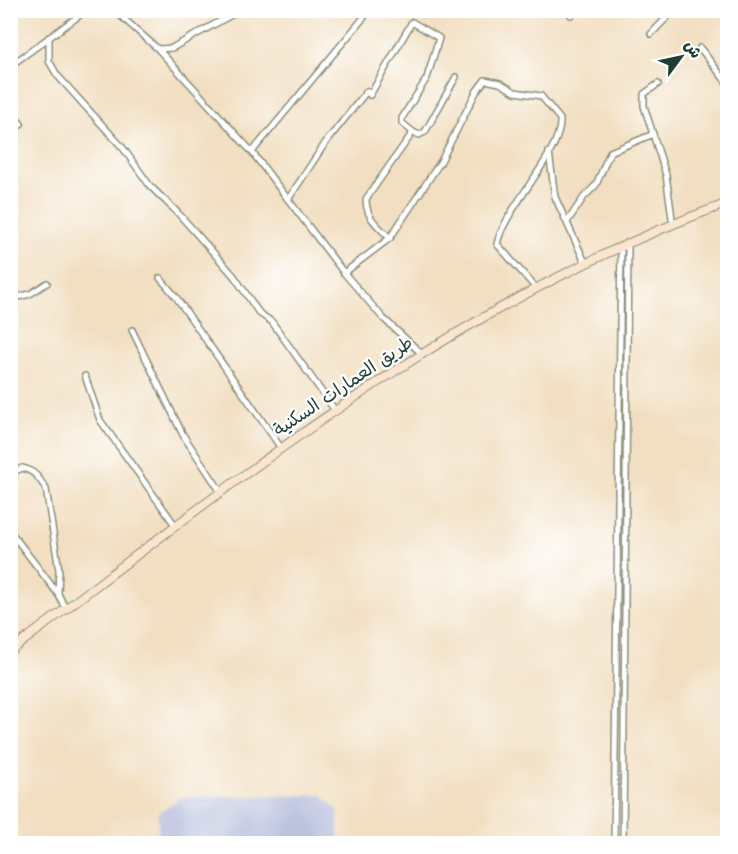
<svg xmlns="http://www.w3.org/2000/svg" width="738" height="854" viewBox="0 0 738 854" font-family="'Shantell Sans','Playpen Sans Arabic',sans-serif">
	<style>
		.industrial { fill: #bbc3de }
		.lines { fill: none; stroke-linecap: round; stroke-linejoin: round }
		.street-casing { stroke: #888e7a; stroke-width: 8 }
		.secondary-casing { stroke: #888e7a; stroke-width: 10 }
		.street { stroke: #fff; stroke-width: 5 }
		.secondary { stroke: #fbe5cf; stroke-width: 8 }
		.labels { text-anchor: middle; stroke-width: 5; stroke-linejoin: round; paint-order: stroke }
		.street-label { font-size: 18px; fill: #1f3d34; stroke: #fff }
	</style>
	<rect width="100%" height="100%" fill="#fff"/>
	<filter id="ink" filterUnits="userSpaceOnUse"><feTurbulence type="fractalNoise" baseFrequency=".0167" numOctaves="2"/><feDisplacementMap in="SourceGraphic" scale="12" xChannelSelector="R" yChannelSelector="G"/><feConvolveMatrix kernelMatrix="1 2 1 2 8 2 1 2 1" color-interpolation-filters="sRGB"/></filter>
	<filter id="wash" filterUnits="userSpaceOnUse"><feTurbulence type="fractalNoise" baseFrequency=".008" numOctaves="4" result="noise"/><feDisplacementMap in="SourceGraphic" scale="24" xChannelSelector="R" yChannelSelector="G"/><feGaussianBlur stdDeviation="1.35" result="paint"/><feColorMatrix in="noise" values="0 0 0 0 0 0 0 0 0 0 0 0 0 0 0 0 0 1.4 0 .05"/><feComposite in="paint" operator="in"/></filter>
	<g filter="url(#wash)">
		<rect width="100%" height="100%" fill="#f2dfc1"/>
		<path class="industrial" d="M 321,795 L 338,810 L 338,843 L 159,843 L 158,813 L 182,797 Z"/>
	</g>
	<g filter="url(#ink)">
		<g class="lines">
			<g class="street-casing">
				<g id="street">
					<path d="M 114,10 L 158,49 L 252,152 L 344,273 L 383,318 L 421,353"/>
					<path d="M 571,15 L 574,10"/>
					<path d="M 651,34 L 674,10"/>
					<path d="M 49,37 L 49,61 L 57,75 L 123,148 L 150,186 L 178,213 L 234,276 L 259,313 L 272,322 L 334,409"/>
					<path d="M 700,48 L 728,84"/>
					<path d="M 159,49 L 172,48 L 240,10"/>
					<path d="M 10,66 L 87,10"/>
					<path d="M 658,84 L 644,94 L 644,106 L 666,175 L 673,225"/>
					<path d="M 10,110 L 21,124 L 10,135"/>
					<path d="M 413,132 L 419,135 L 425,132 L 456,77"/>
					<path d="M 252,152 L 370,10"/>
					<path d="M 549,152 L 555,197 L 585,262"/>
					<path d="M 289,198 L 326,142 L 367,91 L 370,95 L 412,22 L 439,38 L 427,78 L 402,118 L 402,123 L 413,132 L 366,199 C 366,218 377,225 390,238"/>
					<path d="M 567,222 L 584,197 L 596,185 L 610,152 L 651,135"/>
					<path d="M 344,273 L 390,238 L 441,161 L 476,92 L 485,80 L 500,83 L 515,92 L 541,96 L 560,119 C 563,152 505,207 497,244 L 535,287"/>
					<path d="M 160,278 L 176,297 L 281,448"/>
					<path d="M 10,299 L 30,294 L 47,283"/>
					<path d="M 132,330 L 183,435 L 221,492"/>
					<path d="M 85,376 L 100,420 L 175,525"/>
					<path d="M 10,474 L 22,468 C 35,471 39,478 46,489 L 59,570 L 58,594"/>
					<path d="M 10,531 L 58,594 L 66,609"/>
					<path d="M 614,844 L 621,246"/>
					<path d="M 623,844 L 628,243"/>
				</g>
			</g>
			<g class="secondary-casing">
				<path id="secondary" d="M 10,651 C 240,478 453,302 728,203"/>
			</g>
			<use href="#street" class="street"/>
			<use href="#secondary" class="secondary"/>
		</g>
	</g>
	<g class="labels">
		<g class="street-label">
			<text transform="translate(343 386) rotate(-34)" y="6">طريق العمارات السكنية</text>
		</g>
	</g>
	<rect width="738" height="854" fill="none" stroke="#fff" stroke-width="36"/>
	<g transform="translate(681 57) rotate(57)" stroke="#ffffff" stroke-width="4.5" paint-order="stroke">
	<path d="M0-4.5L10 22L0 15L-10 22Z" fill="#1f3d34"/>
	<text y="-9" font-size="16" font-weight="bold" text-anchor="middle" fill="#1f3d34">ش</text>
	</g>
</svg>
